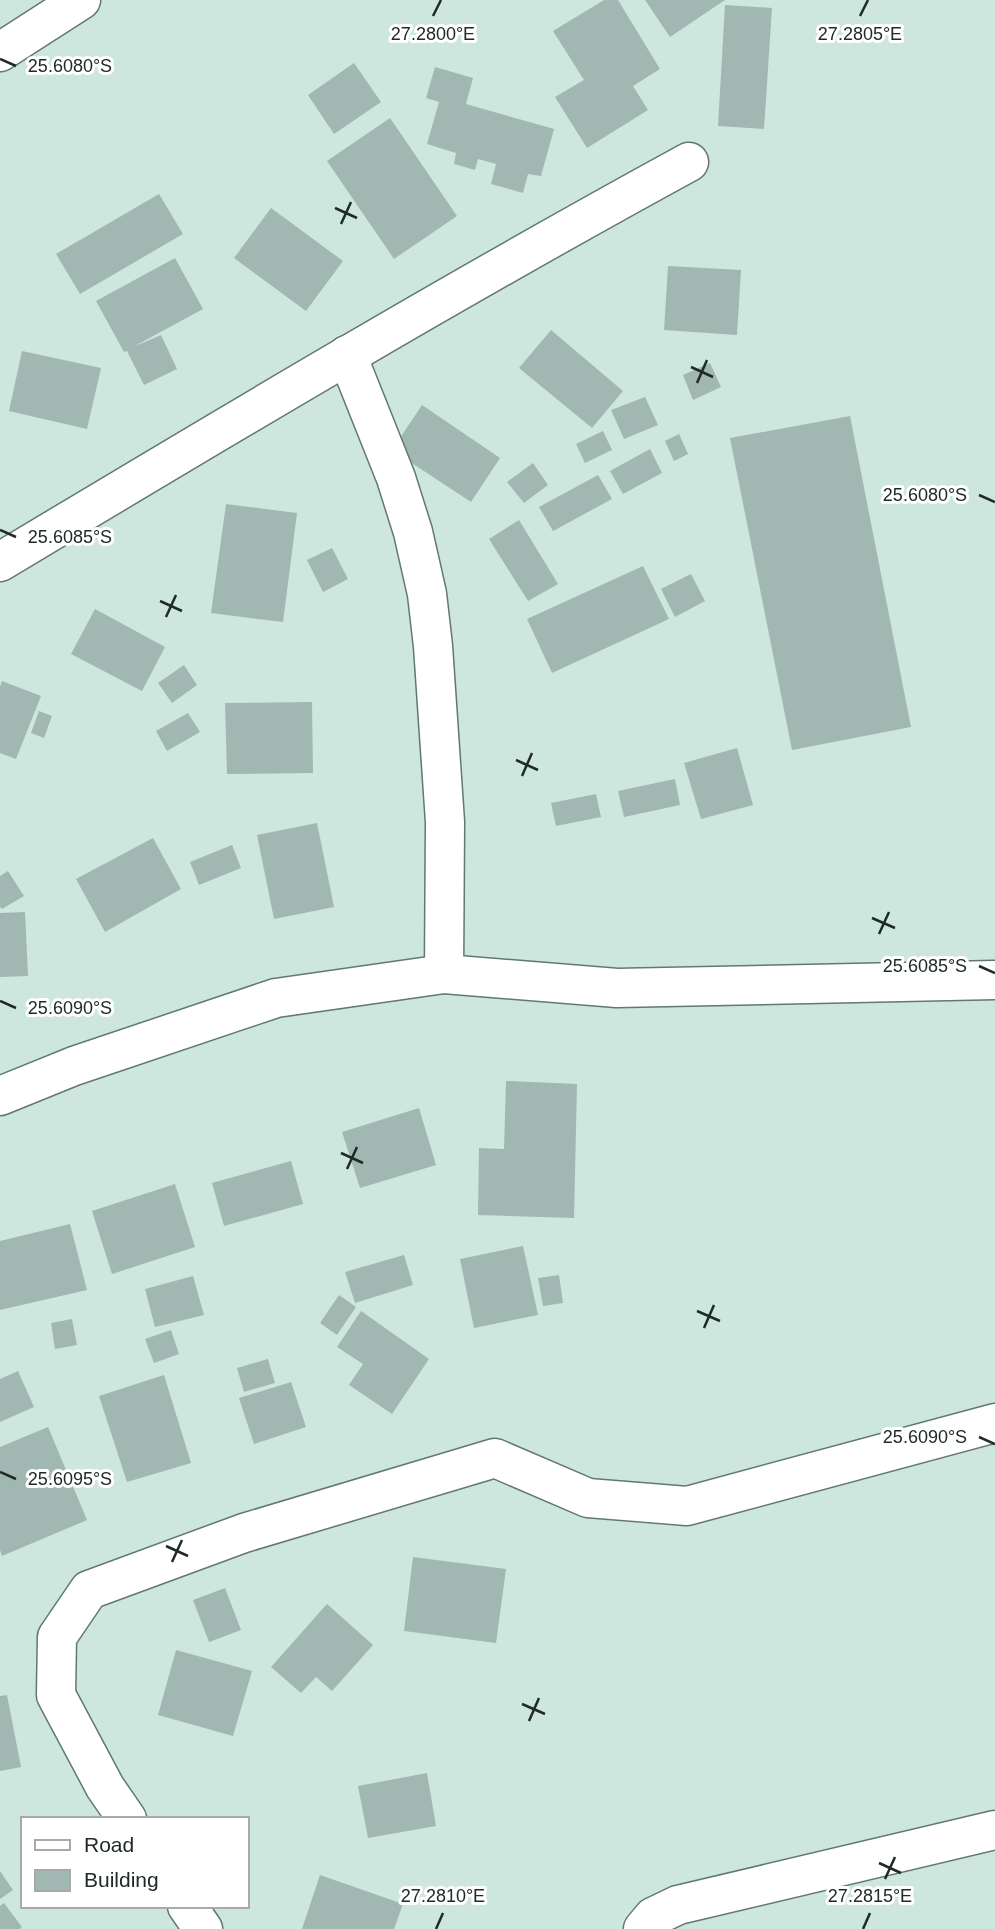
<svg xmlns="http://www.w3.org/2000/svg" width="995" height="1929" viewBox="0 0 995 1929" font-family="Helvetica,sans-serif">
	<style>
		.building { fill: #a0b8b1 }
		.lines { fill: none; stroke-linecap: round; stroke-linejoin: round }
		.street-casing { stroke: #627871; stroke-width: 41 }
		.secondary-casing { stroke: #627871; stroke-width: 41 }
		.street { stroke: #fff; stroke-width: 38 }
		.secondary { stroke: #fff; stroke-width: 38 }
		.ticks { fill: none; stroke: #202a27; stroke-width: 2.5 }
		.ticks-label { font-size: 18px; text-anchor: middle; fill: #202a27; stroke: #fff; stroke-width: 6; stroke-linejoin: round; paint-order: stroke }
	</style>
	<rect width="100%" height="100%" fill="#cde6de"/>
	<g class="building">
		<path d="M 604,0 L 618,0 L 660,69 L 633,86 L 648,110 L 587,148 L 555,97 L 584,80 L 553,31 Z"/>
		<path d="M 645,0 L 725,0 L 670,37 Z"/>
		<path d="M 725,5 L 772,8 L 764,129 L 718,126 Z"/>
		<path d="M 354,63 L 381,102 L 334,134 L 308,95 Z"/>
		<path d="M 435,67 L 473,78 L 466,104 L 554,129 L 541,176 L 528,174 L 523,193 L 491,184 L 496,164 L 478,159 L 475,170 L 454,164 L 456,153 L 427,144 L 439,102 L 426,98 Z"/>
		<path d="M 390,118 L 457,216 L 394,259 L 327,161 Z"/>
		<path d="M 159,194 L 183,234 L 80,294 L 56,254 Z"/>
		<path d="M 271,208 L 343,261 L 306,311 L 234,258 Z"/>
		<path d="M 175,258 L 203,309 L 133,347 L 161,335 L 177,369 L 144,385 L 127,351 L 124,352 L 96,301 Z"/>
		<path d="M 668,266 L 741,270 L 737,335 L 664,330 Z"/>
		<path d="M 551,330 L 623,391 L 592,428 L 519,368 Z"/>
		<path d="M 22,351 L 101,368 L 87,429 L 9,411 Z"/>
		<path d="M 710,363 L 721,387 L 693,400 L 683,375 Z"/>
		<path d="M 645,397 L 658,425 L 624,439 L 611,410 Z"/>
		<path d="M 422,405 L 500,458 L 471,502 L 392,450 Z"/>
		<path d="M 850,416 L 911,727 L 792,750 L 730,438 Z"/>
		<path d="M 603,431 L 612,450 L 585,463 L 576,444 Z"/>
		<path d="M 679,434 L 688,454 L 674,461 L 665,441 Z"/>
		<path d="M 650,449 L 662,473 L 623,494 L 610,471 Z"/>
		<path d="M 533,463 L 548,485 L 524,503 L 507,482 Z"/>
		<path d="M 598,475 L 612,499 L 553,531 L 539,507 Z"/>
		<path d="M 226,504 L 297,513 L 283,622 L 211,613 Z"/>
		<path d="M 519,520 L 558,584 L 528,601 L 489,539 Z"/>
		<path d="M 332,548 L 348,579 L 323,592 L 307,560 Z"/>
		<path d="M 643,566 L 669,619 L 552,673 L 527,619 Z"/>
		<path d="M 691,574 L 705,601 L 675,617 L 661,589 Z"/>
		<path d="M 95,609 L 165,647 L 142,691 L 71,654 Z"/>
		<path d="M 184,665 L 197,685 L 172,703 L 158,683 Z"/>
		<path d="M 2,681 L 41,696 L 16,759 L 0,753 L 0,687 Z"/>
		<path d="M 312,702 L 313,773 L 227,774 L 225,703 Z"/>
		<path d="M 39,711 L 52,716 L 44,738 L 31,733 Z"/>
		<path d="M 188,713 L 200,732 L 167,751 L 156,731 Z"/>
		<path d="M 737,748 L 753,805 L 701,819 L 684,763 Z"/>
		<path d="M 675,779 L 680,805 L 624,817 L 618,791 Z"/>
		<path d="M 596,794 L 601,817 L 556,826 L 551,803 Z"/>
		<path d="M 317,823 L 334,907 L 274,919 L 257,835 Z"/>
		<path d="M 153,838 L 181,889 L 105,932 L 76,879 Z"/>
		<path d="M 232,845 L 241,868 L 199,885 L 190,862 Z"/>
		<path d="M 8,871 L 24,896 L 2,909 L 0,907 L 0,876 Z"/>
		<path d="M 25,912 L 28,976 L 0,977 L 0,913 Z"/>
		<path d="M 506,1081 L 577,1084 L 574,1218 L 478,1215 L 479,1148 L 504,1149 Z"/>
		<path d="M 419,1108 L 436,1165 L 360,1188 L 342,1132 Z"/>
		<path d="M 291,1161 L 303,1204 L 224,1226 L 212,1183 Z"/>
		<path d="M 175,1184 L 195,1247 L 112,1274 L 92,1211 Z"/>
		<path d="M 70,1224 L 87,1290 L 0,1310 L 0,1241 Z"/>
		<path d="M 523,1246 L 538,1315 L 474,1328 L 460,1259 Z"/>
		<path d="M 404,1255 L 413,1285 L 355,1303 L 345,1272 Z"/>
		<path d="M 559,1275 L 563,1303 L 543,1306 L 538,1278 Z"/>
		<path d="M 193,1276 L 204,1315 L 155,1327 L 145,1289 Z"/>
		<path d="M 339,1295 L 356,1307 L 337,1335 L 320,1323 Z"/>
		<path d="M 361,1311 L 429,1359 L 392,1414 L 349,1385 L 363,1364 L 337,1347 Z"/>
		<path d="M 72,1319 L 77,1345 L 55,1349 L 51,1323 Z"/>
		<path d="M 171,1330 L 179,1354 L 154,1363 L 145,1339 Z"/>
		<path d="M 268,1359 L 275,1383 L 244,1392 L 237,1368 Z"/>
		<path d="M 18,1371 L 34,1407 L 0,1422 L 0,1379 Z"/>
		<path d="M 164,1375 L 191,1463 L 127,1482 L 99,1396 Z"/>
		<path d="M 291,1382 L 306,1427 L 254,1444 L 239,1398 Z"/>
		<path d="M 48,1427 L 87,1520 L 2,1556 L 0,1550 L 0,1447 Z"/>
		<path d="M 413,1557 L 506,1569 L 496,1643 L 404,1631 Z"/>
		<path d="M 225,1588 L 241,1630 L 209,1642 L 193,1600 Z"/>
		<path d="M 327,1604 L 373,1645 L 332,1691 L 316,1677 L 301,1693 L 271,1667 Z"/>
		<path d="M 176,1650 L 252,1671 L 233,1736 L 158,1715 Z"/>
		<path d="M 7,1695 L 21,1767 L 0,1771 L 0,1696 Z"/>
		<path d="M 427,1773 L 436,1826 L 368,1838 L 358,1786 Z"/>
		<path d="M 0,1871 L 13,1890 L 0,1899 Z"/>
		<path d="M 320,1875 L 403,1904 L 394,1929 L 302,1929 Z"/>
		<path d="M 4,1903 L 22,1927 L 20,1929 L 0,1929 L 0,1906 Z"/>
	</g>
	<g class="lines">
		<g class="street-casing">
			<g id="street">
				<path d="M 347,355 L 396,478 L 413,532 L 427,594 L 433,646 L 445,822 L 444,974"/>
				<path d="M 0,562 C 228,425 456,289 689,162"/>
				<path d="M 0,1096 L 74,1066 L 276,998 L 444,974 L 617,988 L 995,980"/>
				<path d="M 127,1819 L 105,1787 L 56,1695 L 57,1637 L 89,1590 L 244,1533 L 495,1458 L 588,1498 L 687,1506 L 995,1423"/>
				<path d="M 187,1906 L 203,1929"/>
				<path d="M 643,1929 L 653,1917 L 678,1905 L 995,1830"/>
			</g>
		</g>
		<g class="secondary-casing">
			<path id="secondary" d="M 0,52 L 81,0"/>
		</g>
		<use href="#street" class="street"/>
		<use href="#secondary" class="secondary"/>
	</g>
	<path class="ticks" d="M 433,16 L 441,0M 860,16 L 868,0M 0,59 L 16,66M 335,208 L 357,218M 341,224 L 351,202M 691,367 L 713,377M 697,383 L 707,360M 979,495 L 995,502M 0,530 L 16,537M 160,601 L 182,611M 166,617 L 176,595M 516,760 L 538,770M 522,776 L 532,753M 872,918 L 895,928M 879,934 L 889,912M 979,966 L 995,973M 0,1001 L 16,1008M 341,1153 L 363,1163M 347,1169 L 357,1147M 697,1311 L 720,1321M 704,1328 L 714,1305M 979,1437 L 995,1444M 0,1472 L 16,1479M 166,1546 L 188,1556M 172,1562 L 182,1540M 522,1704 L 545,1714M 529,1721 L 539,1698M 879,1863 L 901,1873M 885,1879 L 895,1857M 436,1929 L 443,1913M 863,1929 L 870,1913"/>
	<g class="ticks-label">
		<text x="433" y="40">27.2800°E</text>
		<text x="860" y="40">27.2805°E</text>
		<text x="70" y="72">25.6080°S</text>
		<text x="925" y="501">25.6080°S</text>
		<text x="70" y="543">25.6085°S</text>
		<text x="925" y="972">25.6085°S</text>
		<text x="70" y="1014">25.6090°S</text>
		<text x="925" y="1443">25.6090°S</text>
		<text x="70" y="1485">25.6095°S</text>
		<text x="443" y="1902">27.2810°E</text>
		<text x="870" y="1902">27.2815°E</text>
	</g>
	<rect x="21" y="1817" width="228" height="91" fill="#ffffff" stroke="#a6aaa9" stroke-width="2"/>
	<rect x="35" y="1840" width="35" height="10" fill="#ffffff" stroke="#a6aaa9" stroke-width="2"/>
	<text x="84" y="1852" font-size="21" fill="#202a27">Road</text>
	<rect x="35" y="1870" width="35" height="21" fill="#a0b8b1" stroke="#a6aaa9" stroke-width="2"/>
	<text x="84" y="1887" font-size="21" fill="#202a27">Building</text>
</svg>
